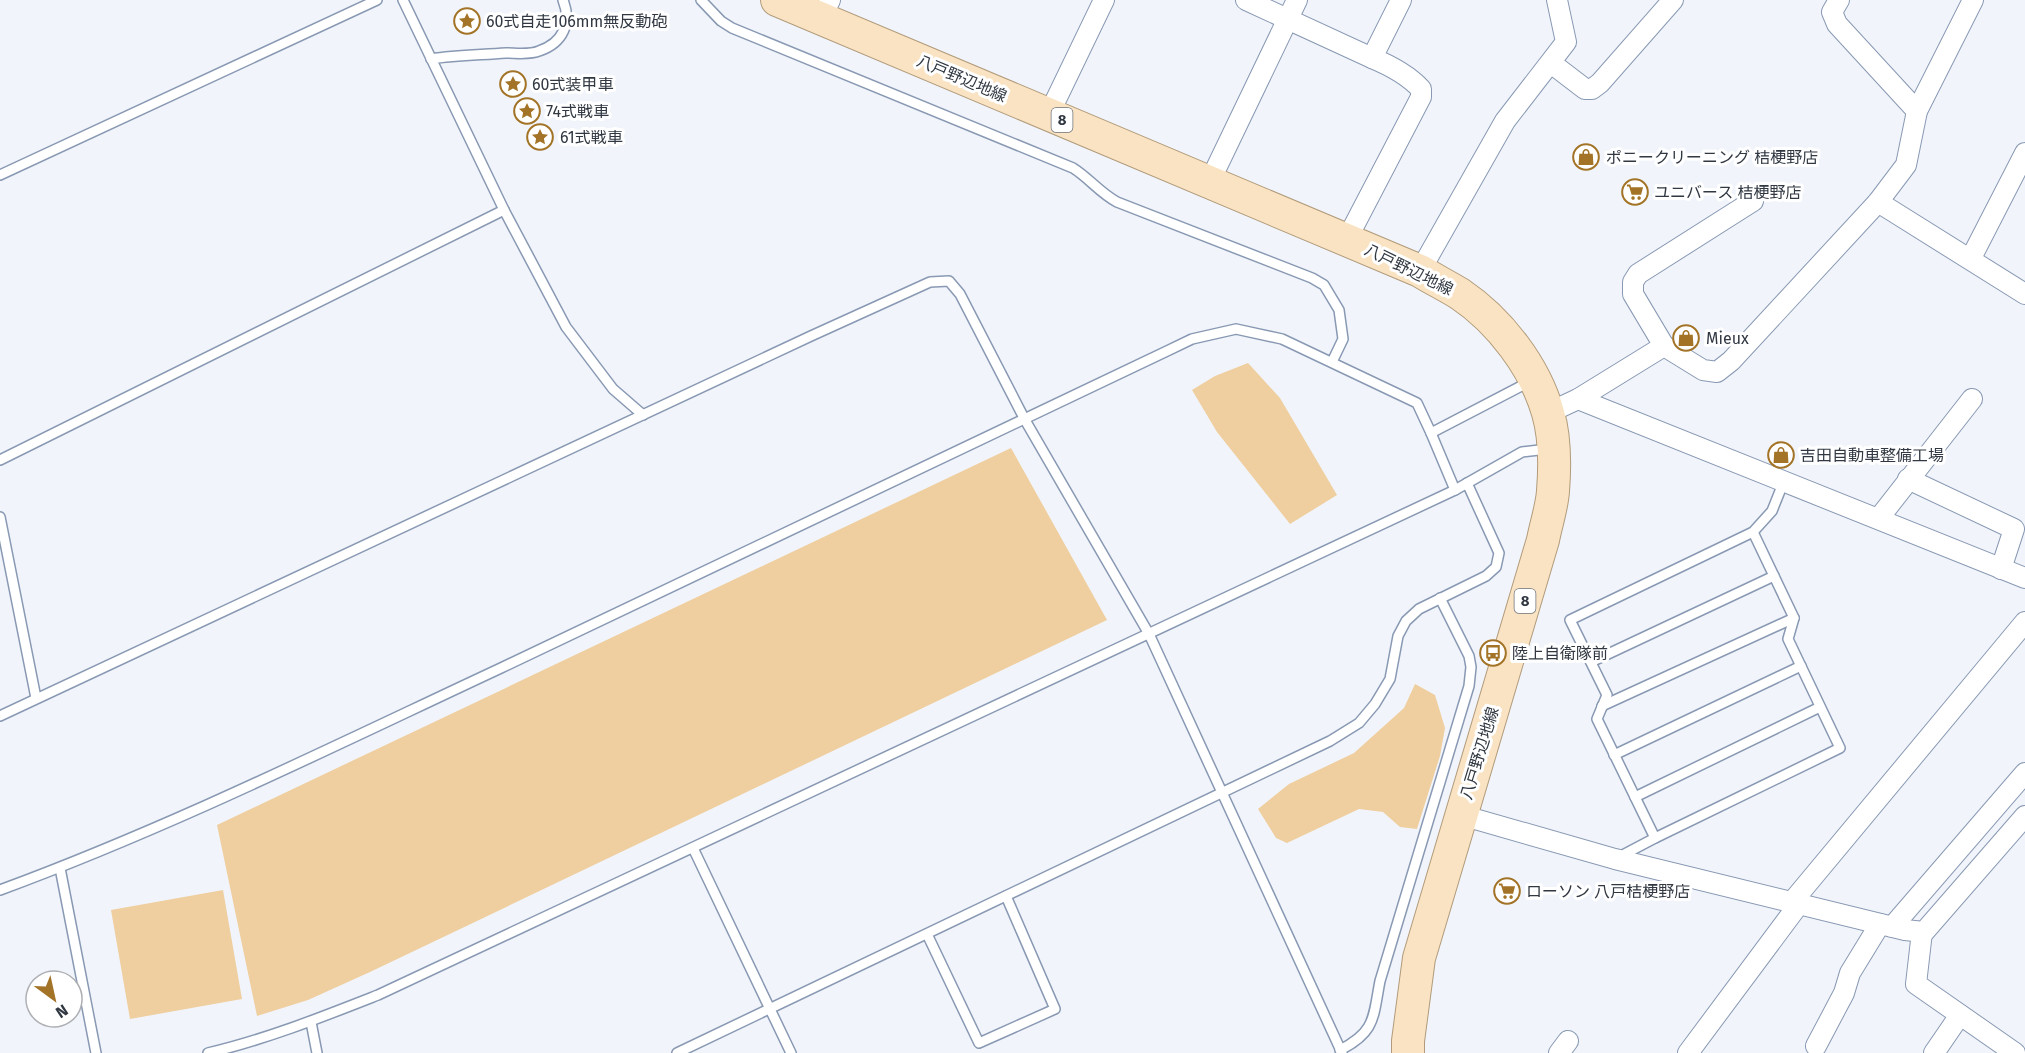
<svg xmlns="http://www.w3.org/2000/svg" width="2025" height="1053" viewBox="0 0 2025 1053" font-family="'Fira Sans','Noto Sans JP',sans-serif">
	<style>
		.green { fill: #efce9f }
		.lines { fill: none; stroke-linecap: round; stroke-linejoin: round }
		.lane-casing { stroke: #8999b3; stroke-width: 12 }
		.street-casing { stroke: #8999b3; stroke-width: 22 }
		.primary-casing { stroke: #b19b7b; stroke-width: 34 }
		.lane { stroke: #fff; stroke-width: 9 }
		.street { stroke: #fff; stroke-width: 20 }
		.primary { stroke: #fae3c2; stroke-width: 32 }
		.labels { text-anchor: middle; stroke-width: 6; stroke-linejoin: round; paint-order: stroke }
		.shield { fill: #fff; stroke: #6f747b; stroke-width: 1.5 }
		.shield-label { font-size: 15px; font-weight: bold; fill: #313842 }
		.poi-label { font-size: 16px; fill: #313842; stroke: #fff; text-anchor: start }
		.street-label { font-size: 16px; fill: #313842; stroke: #fff }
	</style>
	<rect width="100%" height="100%" fill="#f1f5fb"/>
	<g class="green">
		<path d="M 1248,363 L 1280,398 L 1337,495 L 1290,524 L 1217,432 L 1192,390 L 1215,376 Z"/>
		<path d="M 1011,448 L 1107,620 L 370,972 L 308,1000 L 257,1016 L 217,825 Z"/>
		<path d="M 1415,684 L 1435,695 L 1445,728 L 1440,756 L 1417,829 L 1400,827 L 1383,812 L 1359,809 L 1287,843 L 1276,838 L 1258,809 L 1289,784 L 1354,753 L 1404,708 Z"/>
		<path d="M 223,890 L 242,999 L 130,1019 L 111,910 Z"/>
	</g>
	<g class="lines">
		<g class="lane-casing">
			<g id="lane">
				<path d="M 403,0 L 504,210 L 566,327 L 613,389 L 643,415"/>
				<path d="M 701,0 L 721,21 L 732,28 L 1073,168 C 1089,178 1100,193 1117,202 L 1312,278 L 1324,285 L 1339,310 L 1343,339 L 1332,362"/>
				<path d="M 431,59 C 456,55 481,55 506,53 C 516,53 530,55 539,51 C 563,43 572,23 563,0"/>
				<path d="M 0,175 L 377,0"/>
				<path d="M 1431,433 L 1455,490"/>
				<path d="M 0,460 L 504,210"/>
				<path d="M 0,517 L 36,698"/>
				<path d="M 1753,532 L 1794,618 L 1788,639 L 1840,748 L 1655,838 L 1597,719 L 1607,695 L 1570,620 L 1753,532 L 1772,511 L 1784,481"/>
				<path d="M 1591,662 L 1774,576"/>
				<path d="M 1602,706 L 1794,618"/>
				<path d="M 0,716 L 811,336 L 930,282 L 949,281 L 960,294 L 1025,420 L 1149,634 L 1342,1053"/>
				<path d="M 1614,755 L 1801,666"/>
				<path d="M 1635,797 L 1820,707"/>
				<path d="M 693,848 L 791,1053"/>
				<path d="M 1617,858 L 1655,838"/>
				<path d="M 60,868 L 96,1053"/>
				<path d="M 0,890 C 171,827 336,745 501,668 C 731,559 962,450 1192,339 L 1236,329 L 1282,339 L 1417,403 L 1431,433 L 1529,382"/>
				<path d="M 927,934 L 979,1043 L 1055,1009 L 1006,896"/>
				<path d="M 311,1022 L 317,1053"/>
				<path d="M 1340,1050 C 1376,1032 1373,1017 1380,981 L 1469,686 L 1471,667 L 1469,656 L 1440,598"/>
				<path d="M 208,1053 C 267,1039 322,1017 378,995 L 1455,490 L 1522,452 L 1548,449"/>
				<path d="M 677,1053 L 1330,741 L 1359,723 L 1375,704 L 1390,679 L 1398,636 L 1406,621 L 1419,609 L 1486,576 L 1496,567 L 1499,553 L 1467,483"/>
			</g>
		</g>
		<g class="street-casing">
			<g id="street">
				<path d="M 1246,0 L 1372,58"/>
				<path d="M 1839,0 L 1832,12 L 1837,24 L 1917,111"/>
				<path d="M 821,19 L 830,0"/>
				<path d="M 1551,63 L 1585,89 L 1592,89 L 1600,83 L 1673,0"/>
				<path d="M 1049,114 L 1104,0"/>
				<path d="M 1210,181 L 1297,0"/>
				<path d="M 1878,202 L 2025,294"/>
				<path d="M 1347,239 L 1421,97 L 1421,89 C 1408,75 1389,65 1372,58 L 1401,0"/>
				<path d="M 1971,258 L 2025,153"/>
				<path d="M 1420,271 L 1505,121 L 1566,42 L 1557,0"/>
				<path d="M 1664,346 L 1633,294 L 1633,282 L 1638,274 L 1753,201"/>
				<path d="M 1578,399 L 2025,578"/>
				<path d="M 1548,413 L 1578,399 L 1664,346 L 1703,370 L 1717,372 L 1731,361 L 1878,202 L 1906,165 L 1917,111 L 1973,0"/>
				<path d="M 1908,479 L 2014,529 L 2001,569"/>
				<path d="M 1879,518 L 1972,399"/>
				<path d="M 1461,815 L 1615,859 L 1905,930 L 1924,932 L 2025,816"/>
				<path d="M 1792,902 L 2025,622"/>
				<path d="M 1892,927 L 2025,773"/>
				<path d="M 1922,932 L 1916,984 L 2015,1053"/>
				<path d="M 1816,1046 L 1844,993 L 1850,973 L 1880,924"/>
				<path d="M 1559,1053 L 1568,1041"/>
				<path d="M 1688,1053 L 1799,904"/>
				<path d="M 1934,1053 L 1960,1015"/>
			</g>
		</g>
		<g class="primary-casing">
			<path id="primary" d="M 777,0 L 1420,271 C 1433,279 1447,286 1460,294 C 1500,321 1535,367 1548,413 C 1555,437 1555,466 1553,491 C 1552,507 1546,524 1543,540 L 1419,958 L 1408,1041 L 1408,1053"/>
		</g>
		<use href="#lane" class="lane"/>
		<use href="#street" class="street"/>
		<use href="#primary" class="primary"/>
	</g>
	<defs>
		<g id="sight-ring" transform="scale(1.35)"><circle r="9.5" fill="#fff" stroke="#a37427" stroke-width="1.5"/><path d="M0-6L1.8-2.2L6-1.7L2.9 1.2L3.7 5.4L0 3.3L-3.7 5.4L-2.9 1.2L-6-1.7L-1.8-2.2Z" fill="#a37427"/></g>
		<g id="shop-ring" transform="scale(1.35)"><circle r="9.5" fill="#fff" stroke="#a37427" stroke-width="1.5"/><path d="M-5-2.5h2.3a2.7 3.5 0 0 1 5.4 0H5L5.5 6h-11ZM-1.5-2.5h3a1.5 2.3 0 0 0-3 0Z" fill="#a37427"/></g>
		<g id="supermarket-ring" transform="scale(1.35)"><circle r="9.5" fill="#fff" stroke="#a37427" stroke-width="1.5"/><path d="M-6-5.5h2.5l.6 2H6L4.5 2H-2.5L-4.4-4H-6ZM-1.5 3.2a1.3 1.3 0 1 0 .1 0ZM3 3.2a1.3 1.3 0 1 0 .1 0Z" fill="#a37427"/></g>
		<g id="bus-ring" transform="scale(1.35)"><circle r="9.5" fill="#fff" stroke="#a37427" stroke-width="1.5"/><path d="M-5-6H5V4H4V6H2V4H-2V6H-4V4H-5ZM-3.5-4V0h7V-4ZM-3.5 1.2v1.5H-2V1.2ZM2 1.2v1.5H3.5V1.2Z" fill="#a37427"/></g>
	</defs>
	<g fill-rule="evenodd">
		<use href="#sight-ring" x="467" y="21"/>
		<use href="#sight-ring" x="513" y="84"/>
		<use href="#sight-ring" x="527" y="111"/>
		<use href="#sight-ring" x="540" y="137"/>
		<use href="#shop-ring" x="1586" y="157"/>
		<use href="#supermarket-ring" x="1635" y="192"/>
		<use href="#shop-ring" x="1686" y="338"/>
		<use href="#shop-ring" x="1781" y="455"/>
		<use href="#bus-ring" x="1493" y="653"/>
		<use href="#supermarket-ring" x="1507" y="891"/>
	</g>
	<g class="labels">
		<g class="shield">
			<rect x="1051.5" y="108" width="21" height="24" rx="4.5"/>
			<rect x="1514.5" y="589" width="21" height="24" rx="4.5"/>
		</g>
		<g class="shield-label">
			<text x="1062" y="125">8</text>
			<text x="1525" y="606">8</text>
		</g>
		<g class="poi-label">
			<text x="486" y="27">60式自走106mm無反動砲</text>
			<text x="532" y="90">60式装甲車</text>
			<text x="546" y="117">74式戦車</text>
			<text x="560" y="143">61式戦車</text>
			<text x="1606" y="163">ポニークリーニング 桔梗野店</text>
			<text x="1654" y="198">ユニバース 桔梗野店</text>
			<text x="1706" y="344">Mieux</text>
			<text x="1800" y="461">吉田自動車整備工場</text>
			<text x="1512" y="659">陸上自衛隊前</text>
			<text x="1526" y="897">ローソン 八戸桔梗野店</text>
		</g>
		<g class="street-label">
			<text transform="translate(962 78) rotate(23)" y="6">八戸野辺地線</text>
			<text transform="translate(1409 269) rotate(26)" y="6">八戸野辺地線</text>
			<text transform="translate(1479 753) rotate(-73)" y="6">八戸野辺地線</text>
		</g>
	</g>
	<g transform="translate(54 999) rotate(147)"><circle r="28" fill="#ffffff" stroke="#adafb3" stroke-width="1.5"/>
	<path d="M0-4.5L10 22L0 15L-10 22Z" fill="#a37427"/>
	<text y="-9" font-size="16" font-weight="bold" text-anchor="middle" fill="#313842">N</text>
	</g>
</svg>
